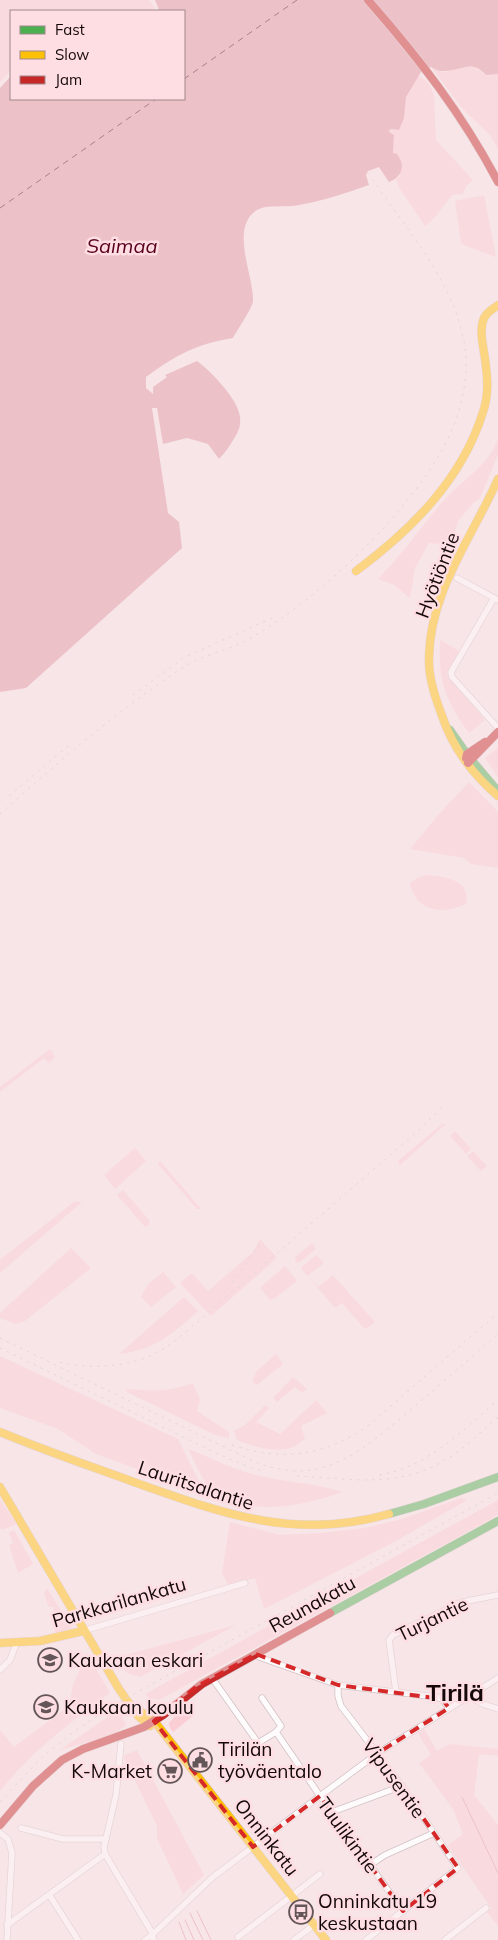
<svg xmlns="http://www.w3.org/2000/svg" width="498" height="1940" viewBox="0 0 498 1940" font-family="Mulish,sans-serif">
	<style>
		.green { fill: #fbcdd4 }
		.water { fill: #de95a3 }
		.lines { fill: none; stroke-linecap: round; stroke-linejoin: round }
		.stream { stroke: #de95a3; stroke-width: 1 }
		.ferry { stroke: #59001f; stroke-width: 1; stroke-dasharray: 6 5; stroke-linecap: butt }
		.street-casing { stroke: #d2c2c5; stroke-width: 7 }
		.fast-casing { stroke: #d2c2c5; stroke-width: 9 }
		.slow-casing { stroke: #d2c2c5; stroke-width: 9 }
		.jam-casing { stroke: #d2c2c5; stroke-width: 9 }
		.street { stroke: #fefbfc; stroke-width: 5.5 }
		.fast { stroke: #4caf50; stroke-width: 8 }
		.slow { stroke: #ffc107; stroke-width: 8 }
		.jam { stroke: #c62828; stroke-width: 8 }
		.rail { stroke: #cac6c6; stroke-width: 1; stroke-dasharray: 2.5 5; stroke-linecap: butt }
		.marked { fill: none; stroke: #d62828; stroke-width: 4; stroke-dasharray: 10 6; stroke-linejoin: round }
		.labels { text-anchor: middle; stroke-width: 5; stroke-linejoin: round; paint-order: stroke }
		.street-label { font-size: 19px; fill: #14080a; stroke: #fedee2 }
		.poi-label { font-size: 19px; fill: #14080a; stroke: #fedee2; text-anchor: start }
		.water-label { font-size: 20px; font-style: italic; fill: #59001f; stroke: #fedee2 }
		.district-label { font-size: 24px; font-weight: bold; fill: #14080a; stroke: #fedee2 }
	</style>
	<rect width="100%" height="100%" fill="#f7e5e8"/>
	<g class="green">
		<path d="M 0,0 L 149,0 L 155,8 L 150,11 L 11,11 L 11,70 L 0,82 Z"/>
		<path d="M 462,67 L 475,67 L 486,75 L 498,74 L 498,149 L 490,135 L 462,108 L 432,68 L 445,72 Z"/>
		<path d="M 418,76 L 428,82 L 434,95 L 436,140 L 473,180 L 466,186 L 463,194 L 452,195 L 435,217 L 425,226 L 400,189 L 396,179 L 400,176 L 393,153 L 394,136 L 389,133 L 390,129 L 396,130 L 404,118 L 406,97 Z"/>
		<path d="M 484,195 L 496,257 L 461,244 L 455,201 Z"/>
		<path d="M 498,438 L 498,454 L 489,477 L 480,498 L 473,503 L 458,521 L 450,551 L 440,544 L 429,543 L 415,568 L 410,598 L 394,585 L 378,579 C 403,554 422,525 445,499 C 463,479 490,465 498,438 Z"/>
		<path d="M 440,640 L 459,651 L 447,675 L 485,720 L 469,733 C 445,699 438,682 440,640 Z"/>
		<path d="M 498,748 L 498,777 L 485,758 Z"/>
		<path d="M 469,782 L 498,812 L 498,868 L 471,864 L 464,858 L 410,849 L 440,813 Z"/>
		<path d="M 429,875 C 446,877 471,880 466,904 C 442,915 416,912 410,883 L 419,877 Z"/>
		<path d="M 50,1049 L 55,1057 L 49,1063 L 44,1058 L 0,1092 L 0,1087 Z"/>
		<path d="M 442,1124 L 446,1124 L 400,1165 L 398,1161 Z"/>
		<path d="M 455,1131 L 471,1149 L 466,1154 L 450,1136 Z"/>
		<path d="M 135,1148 L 146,1161 L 115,1189 L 104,1175 Z"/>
		<path d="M 473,1151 L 487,1166 L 481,1171 L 467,1156 Z"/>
		<path d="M 160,1161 L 162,1163 L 201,1209 L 197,1209 L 158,1164 Z"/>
		<path d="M 123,1190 L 149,1220 L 149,1225 L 145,1227 L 117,1195 Z"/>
		<path d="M 74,1202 L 82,1202 L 0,1273 L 0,1260 Z"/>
		<path d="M 260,1239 L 277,1258 L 211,1316 L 180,1283 L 192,1273 L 208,1291 L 253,1252 Z"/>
		<path d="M 312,1243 L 316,1249 L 300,1262 L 296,1263 L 295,1257 Z"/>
		<path d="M 71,1248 L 91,1268 L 25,1321 L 16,1324 L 0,1318 L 0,1313 Z"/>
		<path d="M 316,1255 L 324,1263 L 307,1276 L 301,1268 Z"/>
		<path d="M 285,1266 L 297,1281 L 275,1298 L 270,1300 L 260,1288 Z"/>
		<path d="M 163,1272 L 176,1287 L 151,1307 L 141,1297 L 148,1284 Z"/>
		<path d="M 333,1275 L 375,1322 L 367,1328 L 364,1328 L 342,1303 L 335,1308 L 310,1279 L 310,1278 L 318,1287 Z"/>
		<path d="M 184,1297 L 198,1311 C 173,1334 154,1350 119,1354 Z"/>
		<path d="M 276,1354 L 283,1364 L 257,1385 L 252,1382 L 256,1372 Z"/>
		<path d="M 0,1356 L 178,1439 L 205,1494 L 96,1454 L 58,1429 L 0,1408 Z"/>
		<path d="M 293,1377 L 307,1389 L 302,1393 L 295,1387 L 277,1402 L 273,1398 Z"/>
		<path d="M 193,1383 L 200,1400 L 197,1411 L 229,1432 L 229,1438 L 213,1434 L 127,1392 L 126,1389 C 152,1391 168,1392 193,1383 Z"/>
		<path d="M 316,1400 L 327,1413 L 301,1426 L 305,1439 C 300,1442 296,1446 291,1448 C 274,1453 252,1446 237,1440 L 234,1431 L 245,1425 L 265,1405 L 269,1408 L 256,1422 L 280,1434 Z"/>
		<path d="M 188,1449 C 207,1456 226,1466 245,1472 C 277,1482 311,1482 343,1492 C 307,1505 252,1517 217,1494 C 203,1485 196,1463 188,1449 Z"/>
		<path d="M 461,1498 L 467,1500 L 394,1542 L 264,1609 L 255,1578 L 228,1585 L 222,1573 L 230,1522 L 280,1535 L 321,1533 L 364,1528 L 402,1519 Z"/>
		<path d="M 0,1499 L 16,1524 L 2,1530 L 0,1528 Z"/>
		<path d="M 498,1500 L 498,1515 L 159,1700 L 149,1698 L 145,1694 Z"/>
		<path d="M 14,1530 L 33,1564 L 18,1573 L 9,1545 L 13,1543 L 9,1533 Z"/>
		<path d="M 47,1588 L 72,1629 L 56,1633 L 52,1624 L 56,1623 L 53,1607 L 49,1607 L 44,1594 Z"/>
		<path d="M 236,1625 L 140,1677 L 127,1673 L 114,1658 Z"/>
		<path d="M 87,1653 L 110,1693 C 70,1722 31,1752 0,1791 L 0,1730 L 14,1747 L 69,1706 L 73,1685 Z"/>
		<path d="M 186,1704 L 194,1715 L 173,1732 L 170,1728 L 169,1723 Z"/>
		<path d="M 119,1709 L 126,1725 L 113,1735 L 60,1750 Z"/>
		<path d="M 424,1729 L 437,1751 L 450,1744 L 498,1749 L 498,1756 L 479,1754 L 474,1795 L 498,1825 L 498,1926 L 487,1912 L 491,1908 L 448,1845 L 463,1834 L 453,1809 L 419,1763 L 431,1755 L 418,1733 Z"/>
		<path d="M 137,1750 L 204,1875 L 183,1894 L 157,1838 L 157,1826 L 123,1756 Z"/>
	</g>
	<path class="water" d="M 155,0 L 498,0 L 498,74 L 486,75 C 471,58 460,72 443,71 C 438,71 435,69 431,67 L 421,72 L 406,97 L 404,118 L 399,130 L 390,129 L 389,132 L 394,135 L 393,153 L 397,154 C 406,166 402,177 389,182 L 379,167 L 368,171 L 366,175 L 369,185 C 346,193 323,201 299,205 C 287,208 267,204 257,210 C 229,227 254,276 253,301 C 252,309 237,330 233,338 C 196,344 176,355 146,377 L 146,388 L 153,394 L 153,387 L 167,377 L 165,375 L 197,361 C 209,370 218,380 227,391 C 238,406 246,420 235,437 C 230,445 226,452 219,459 L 208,444 L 187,438 L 163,444 L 157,408 L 152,408 L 168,513 L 179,522 L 182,548 L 26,688 L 0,692 L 0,88 L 11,76 L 11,99 L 184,99 L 184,11 L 157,11 L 159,10 Z"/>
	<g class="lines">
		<g class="stream">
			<path d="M 462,1797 L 498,1873"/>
			<path d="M 197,1911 L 211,1940"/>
			<path d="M 190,1913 L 203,1940"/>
			<path d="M 185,1920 L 194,1940"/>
			<path d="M 179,1922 L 186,1940"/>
		</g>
		<g class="ferry">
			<path d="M 184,79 L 297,0"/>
			<path d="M 0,208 L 156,99"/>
		</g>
		<g class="street-casing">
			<g id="street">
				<path d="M 457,578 L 498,600"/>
				<path d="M 494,598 L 451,672 L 452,677 L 498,728"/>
				<path d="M 83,1631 L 245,1583"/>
				<path d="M 256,1654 L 259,1657 L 338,1685 L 436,1697 L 442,1699 L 449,1708"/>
				<path d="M 0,1670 L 10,1660 L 17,1642"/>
				<path d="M 212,1678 L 258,1743 L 276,1732"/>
				<path d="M 338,1685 L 338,1696 L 341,1706 L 402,1786 L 458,1868 L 366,1940"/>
				<path d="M 396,1692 L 389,1640 L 393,1635 L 462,1602 L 498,1595"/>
				<path d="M 469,1696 L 483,1704 L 498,1709"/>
				<path d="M 262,1698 L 281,1726 L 276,1732 L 320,1796 L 403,1911"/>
				<path d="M 121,1744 L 116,1795 L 104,1847 L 105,1854 L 151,1931 L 154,1940"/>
				<path d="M 332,1812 L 402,1786"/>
				<path d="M 21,1828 L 63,1839 L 106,1839"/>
				<path d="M 0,1833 L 8,1839 L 12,1853 L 7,1940"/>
				<path d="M 370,1865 L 385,1855 L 434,1833"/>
				<path d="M 50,1896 L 78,1940"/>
				<path d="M 7,1925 L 105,1854"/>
				<path d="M 238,1937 L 320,1874"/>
				<path d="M 145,1940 L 152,1935 L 213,1877 L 320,1796 L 378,1753 L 498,1678"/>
				<path d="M 294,1940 L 314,1925"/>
				<path d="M 445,1940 L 486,1908"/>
			</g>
		</g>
		<g class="fast-casing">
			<g id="fast">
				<path d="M 450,730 L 469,757 L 497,790"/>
				<path d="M 389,1514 L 424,1504 L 498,1477"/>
				<path d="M 330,1613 L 498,1521"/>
			</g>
		</g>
		<g class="slow-casing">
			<g id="slow">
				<path d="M 498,479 C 472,538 428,594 429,662 C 429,679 435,697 441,713 C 452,747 471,773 498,796"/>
				<path d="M 356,571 C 411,530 462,480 483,412 C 488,398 488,382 486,367 C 485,352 478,332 484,318 C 487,312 493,309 498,305"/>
				<path d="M 0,1432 C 43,1450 87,1465 131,1481 C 221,1513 293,1541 389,1514"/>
				<path d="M 0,1487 L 119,1689 L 138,1716 L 150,1726"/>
				<path d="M 0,1643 L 40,1641 L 83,1631"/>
				<path d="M 130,1704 L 154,1721 L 326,1940"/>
			</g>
		</g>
		<g class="jam-casing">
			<g id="jam">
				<path d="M 368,0 C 418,57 463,115 498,182"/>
				<path d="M 466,758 L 467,754 L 485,742"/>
				<path d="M 468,763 L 498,732"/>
				<path d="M 0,1825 L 33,1786 L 62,1760 L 83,1749 L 144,1727 L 163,1715 L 202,1684 L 330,1613"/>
			</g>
		</g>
		<use href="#street" class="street"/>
		<use href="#fast" class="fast"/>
		<use href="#slow" class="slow"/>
		<use href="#jam" class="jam"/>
		<g class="rail">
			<path d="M 133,695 L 185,657 L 272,618"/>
			<path d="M 9,796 L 68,746"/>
			<path d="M 0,814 C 57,763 119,709 184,667 C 204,654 228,651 249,639 C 317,600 401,521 441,452 C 460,419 472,375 463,337 C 450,276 405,228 371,177"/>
			<path d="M 228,1289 L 261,1242"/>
			<path d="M 0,1338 L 251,1460 C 322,1491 362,1450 414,1407 C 442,1383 470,1358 498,1334"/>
			<path d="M 0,1348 L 216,1453 L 249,1467 L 263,1471"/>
			<path d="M 60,1362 C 92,1370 131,1367 160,1351 C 177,1341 191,1327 206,1315 L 419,1130 L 442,1107"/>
			<path d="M 232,1445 C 283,1462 325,1456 369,1425 L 498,1313"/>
			<path d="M 379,1475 C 427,1468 463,1430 498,1400"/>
			<path d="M 297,1476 C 359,1479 406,1491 460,1450 C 473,1440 485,1428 498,1417"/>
			<path d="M 0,1802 L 41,1758 L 75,1731 L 114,1705 L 498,1493"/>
		</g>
	</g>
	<path d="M0 0H498V1940H0ZM 256,1654 L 338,1685 L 442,1699 L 449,1708 L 378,1753 L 458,1868 L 403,1911 L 320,1796 L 253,1847 L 154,1721 L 196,1687 Z" fill="#f7e5e8" fill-opacity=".55" fill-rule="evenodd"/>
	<path class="marked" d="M 256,1654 L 338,1685 L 442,1699 L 449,1708 L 378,1753 L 458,1868 L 403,1911 L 320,1796 L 253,1847 L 154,1721 L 196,1687 Z"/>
	<defs>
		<g id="school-ring" transform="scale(1.25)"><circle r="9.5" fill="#fedee2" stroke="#635558" stroke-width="1.5"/><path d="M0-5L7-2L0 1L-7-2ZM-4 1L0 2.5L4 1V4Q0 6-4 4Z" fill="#635558"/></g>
		<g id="civic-ring" transform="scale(1.25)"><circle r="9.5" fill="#fedee2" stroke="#635558" stroke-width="1.5"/><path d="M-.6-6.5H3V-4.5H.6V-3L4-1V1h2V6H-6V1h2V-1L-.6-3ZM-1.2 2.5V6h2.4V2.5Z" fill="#635558"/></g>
		<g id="supermarket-ring" transform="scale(1.25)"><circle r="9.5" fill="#fedee2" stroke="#635558" stroke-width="1.5"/><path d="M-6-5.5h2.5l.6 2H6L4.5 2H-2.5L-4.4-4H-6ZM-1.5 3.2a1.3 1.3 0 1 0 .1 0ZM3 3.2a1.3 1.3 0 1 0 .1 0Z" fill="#635558"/></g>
		<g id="bus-ring" transform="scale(1.25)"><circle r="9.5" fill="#fedee2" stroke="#635558" stroke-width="1.5"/><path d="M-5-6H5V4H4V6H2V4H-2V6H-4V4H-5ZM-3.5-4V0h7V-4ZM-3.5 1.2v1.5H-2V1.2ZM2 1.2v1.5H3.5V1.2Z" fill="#635558"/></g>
	</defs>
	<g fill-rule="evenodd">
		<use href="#school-ring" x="50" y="1660"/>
		<use href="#school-ring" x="46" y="1707"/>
		<use href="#civic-ring" x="200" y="1760"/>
		<use href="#supermarket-ring" x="170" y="1771"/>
		<use href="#bus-ring" x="301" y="1912"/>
	</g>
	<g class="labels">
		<g class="street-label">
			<text transform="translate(437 575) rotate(-69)" y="7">Hyötiöntie</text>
			<text transform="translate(196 1485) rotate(18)" y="7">Lauritsalantie</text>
			<text transform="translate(119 1602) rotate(-16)" y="7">Parkkarilankatu</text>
			<text transform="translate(312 1604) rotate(-29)" y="7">Reunakatu</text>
			<text transform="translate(432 1619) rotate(-26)" y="7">Turjantie</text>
			<text transform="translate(394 1778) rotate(54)" y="7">Vipusentie</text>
			<text transform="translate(348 1835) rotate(54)" y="7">Tuulikintie</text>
			<text transform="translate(267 1837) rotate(52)" y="7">Onninkatu</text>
		</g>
		<g class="poi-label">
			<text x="68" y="1667">Kaukaan eskari</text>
			<text x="64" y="1714">Kaukaan koulu</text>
			<text x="218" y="1756">Tirilän<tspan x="218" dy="22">työväentalo</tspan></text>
			<text x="152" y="1778" text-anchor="end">K-Market</text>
			<text x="318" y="1908">Onninkatu 19<tspan x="318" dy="22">keskustaan</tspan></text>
		</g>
		<g class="water-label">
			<text x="122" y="253">Saimaa</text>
		</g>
		<g class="district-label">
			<text x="455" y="1701">Tirilä</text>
		</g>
	</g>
	<rect x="10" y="10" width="175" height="90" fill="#fedee2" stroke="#a0888c"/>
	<rect x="20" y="26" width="25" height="8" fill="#4caf50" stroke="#a0888c"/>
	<text x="55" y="35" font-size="15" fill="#14080a">Fast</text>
	<rect x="20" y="51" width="25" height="8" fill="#ffc107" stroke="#a0888c"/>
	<text x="55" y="60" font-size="15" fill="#14080a">Slow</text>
	<rect x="20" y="76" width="25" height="8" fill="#c62828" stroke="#a0888c"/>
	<text x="55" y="85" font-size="15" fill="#14080a">Jam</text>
</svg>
